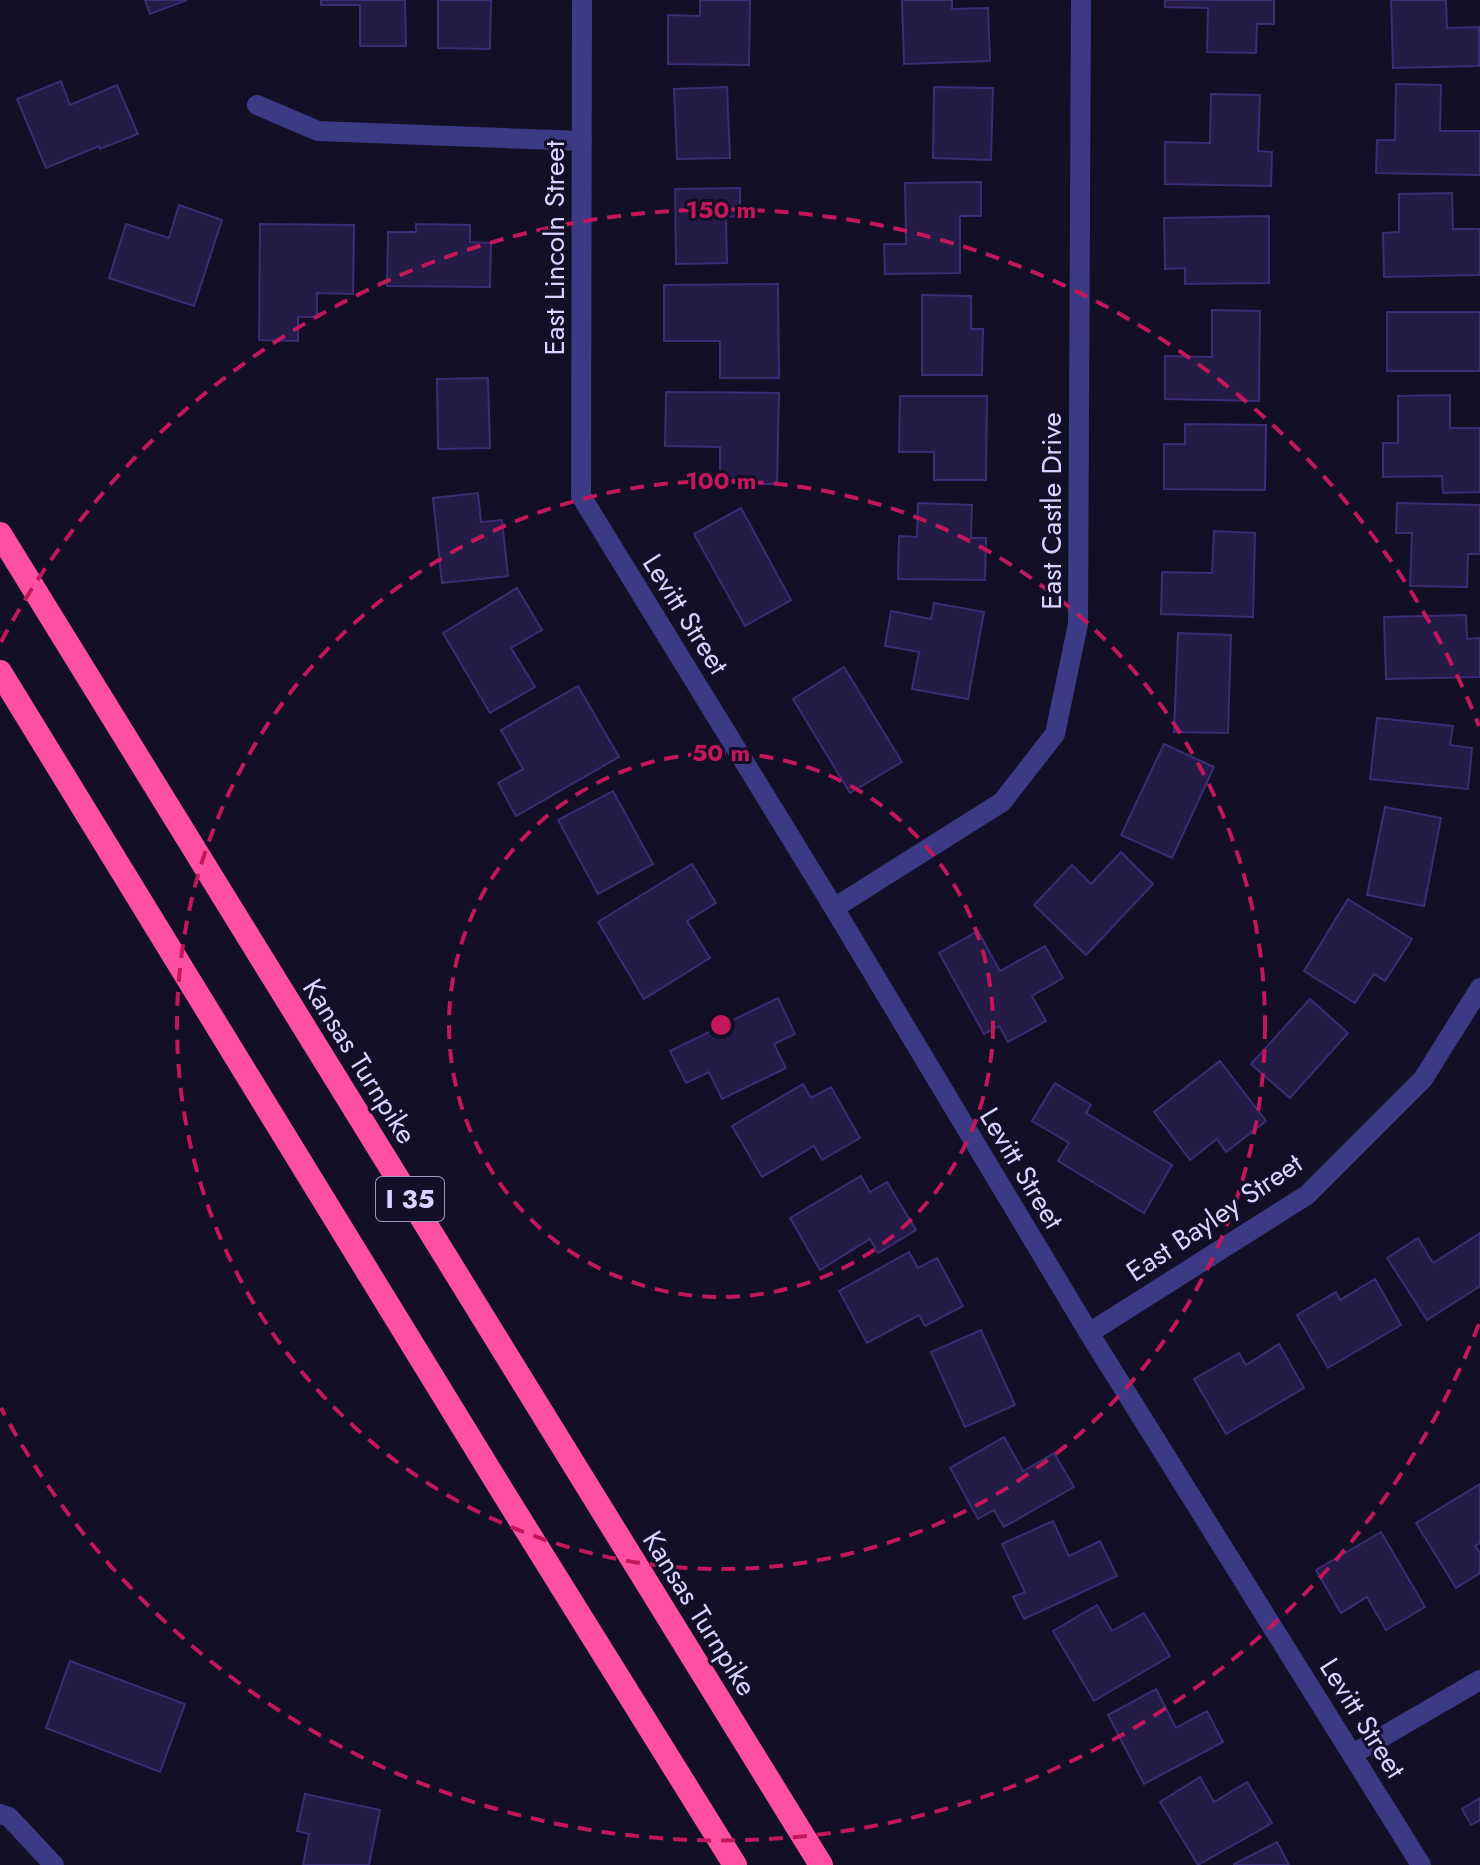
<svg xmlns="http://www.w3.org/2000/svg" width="1480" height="1865" viewBox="0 0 1480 1865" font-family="Jost,sans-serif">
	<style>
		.building { fill: #241b47; stroke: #3b2d73; stroke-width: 2 }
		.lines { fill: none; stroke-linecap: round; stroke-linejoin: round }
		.minor { stroke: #3d3a85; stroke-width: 20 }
		.highway { stroke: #ff4fa3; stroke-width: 24 }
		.ring { fill: none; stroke: #c2185b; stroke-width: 4; stroke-dasharray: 14 10 }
		.labels { text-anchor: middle; stroke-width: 6; stroke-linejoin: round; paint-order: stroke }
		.shield { fill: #130f26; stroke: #9e99be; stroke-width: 2 }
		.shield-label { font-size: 26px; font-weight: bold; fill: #d9d4ff }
		.street-label { font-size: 28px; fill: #d9d4ff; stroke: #130f26 }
		.centre { fill: #c2185b; stroke: #130f26; stroke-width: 4 }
		.ring-label { font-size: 24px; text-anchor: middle; font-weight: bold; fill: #c2185b; stroke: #130f26; stroke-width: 6; stroke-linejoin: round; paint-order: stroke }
	</style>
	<rect width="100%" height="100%" fill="#130f26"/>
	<g class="building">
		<path d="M 145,0 L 187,0 L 150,14 Z"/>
		<path d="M 321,0 L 405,0 L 406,46 L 360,46 L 360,5 L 321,5 Z"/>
		<path d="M 438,0 L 491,0 L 490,49 L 438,48 Z"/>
		<path d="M 700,0 L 750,0 L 749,65 L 668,64 L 668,15 L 700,16 Z"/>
		<path d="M 902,0 L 952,0 L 952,9 L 988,8 L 990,61 L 904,64 Z"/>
		<path d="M 1165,0 L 1274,0 L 1274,24 L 1257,24 L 1256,53 L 1207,52 L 1208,8 L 1165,7 Z"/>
		<path d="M 1391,0 L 1446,0 L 1447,28 L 1479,27 L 1479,66 L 1393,68 Z"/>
		<path d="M 61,81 L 70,105 L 117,85 L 138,134 L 100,149 L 99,146 L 46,168 L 17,99 Z"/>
		<path d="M 1396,84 L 1441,85 L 1440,131 L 1480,131 L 1480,175 L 1376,173 L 1377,140 L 1395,140 Z"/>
		<path d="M 727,87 L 730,158 L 677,159 L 674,89 Z"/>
		<path d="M 934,87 L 993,88 L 991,160 L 933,158 Z"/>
		<path d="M 1211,94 L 1260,95 L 1258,151 L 1272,152 L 1271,186 L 1165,184 L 1165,142 L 1210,143 Z"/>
		<path d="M 981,182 L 981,216 L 960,216 L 960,273 L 885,274 L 884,244 L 906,244 L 905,183 Z"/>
		<path d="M 740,188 L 740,216 L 726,217 L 727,263 L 676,264 L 675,189 Z"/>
		<path d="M 1452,193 L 1453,229 L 1480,229 L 1480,275 L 1384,277 L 1383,233 L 1399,232 L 1399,194 Z"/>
		<path d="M 179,205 L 222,220 L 194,306 L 109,278 L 126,224 L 169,238 Z"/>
		<path d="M 1269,216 L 1269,283 L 1185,284 L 1185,268 L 1165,269 L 1164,218 Z"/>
		<path d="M 260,224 L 354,225 L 353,294 L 317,293 L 317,317 L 298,317 L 298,341 L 259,340 Z"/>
		<path d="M 416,224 L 470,225 L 470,242 L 491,243 L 490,287 L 387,286 L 388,232 L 416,232 Z"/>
		<path d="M 778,284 L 779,378 L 720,378 L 720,341 L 664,341 L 664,285 Z"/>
		<path d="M 922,295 L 971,296 L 971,329 L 983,329 L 982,375 L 922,375 Z"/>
		<path d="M 1212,310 L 1260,311 L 1259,401 L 1165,399 L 1165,356 L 1212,357 Z"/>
		<rect x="1387" y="312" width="93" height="59"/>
		<path d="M 488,378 L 490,448 L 438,449 L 437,379 Z"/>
		<path d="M 666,392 L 779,393 L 777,484 L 720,483 L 720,447 L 665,446 Z"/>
		<path d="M 1450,395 L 1450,428 L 1480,428 L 1480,492 L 1443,493 L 1442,476 L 1383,477 L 1383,443 L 1398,443 L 1398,396 Z"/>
		<path d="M 900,396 L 987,396 L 986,480 L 934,480 L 934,452 L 899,452 Z"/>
		<path d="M 1185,424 L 1266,425 L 1265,490 L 1164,489 L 1164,444 L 1185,444 Z"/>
		<path d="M 478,493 L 481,522 L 502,520 L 508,576 L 442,583 L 433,498 Z"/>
		<path d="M 918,503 L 972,505 L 971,538 L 986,538 L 985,580 L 898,579 L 899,536 L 917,537 Z"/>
		<path d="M 1397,503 L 1480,505 L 1480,554 L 1468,554 L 1467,587 L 1410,586 L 1412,533 L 1396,533 Z"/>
		<path d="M 741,508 L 791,600 L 745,626 L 694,534 Z"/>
		<path d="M 1214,531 L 1255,533 L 1253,617 L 1161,614 L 1162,572 L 1212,573 Z"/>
		<path d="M 517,588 L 542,630 L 511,648 L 535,687 L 490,713 L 443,633 Z"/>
		<path d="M 934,603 L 984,612 L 968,699 L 912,689 L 919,652 L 885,646 L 891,611 L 931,619 Z"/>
		<path d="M 1466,615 L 1467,639 L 1480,638 L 1480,677 L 1386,679 L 1384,617 Z"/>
		<path d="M 1178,633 L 1231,635 L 1228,733 L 1174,732 Z"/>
		<path d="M 844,667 L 902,762 L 850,793 L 793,699 Z"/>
		<path d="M 578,686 L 619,757 L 516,816 L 498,783 L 523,769 L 501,730 Z"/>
		<path d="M 1377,718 L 1453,726 L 1450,745 L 1472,748 L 1468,789 L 1370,779 Z"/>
		<path d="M 1164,744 L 1214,767 L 1172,858 L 1121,835 Z"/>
		<path d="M 613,791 L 653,864 L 598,894 L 558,820 Z"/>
		<path d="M 1385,807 L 1441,818 L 1424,906 L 1367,895 Z"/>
		<path d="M 1121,852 L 1153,884 L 1086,955 L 1034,905 L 1072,865 L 1091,884 Z"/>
		<path d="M 692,864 L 716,903 L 687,921 L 710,958 L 644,999 L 598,922 Z"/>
		<path d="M 1348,899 L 1412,939 L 1385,981 L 1374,974 L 1355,1003 L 1304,971 Z"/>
		<path d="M 978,931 L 1000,971 L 1045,946 L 1063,978 L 1032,996 L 1046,1021 L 1008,1042 L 999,1026 L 984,1034 L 939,953 Z"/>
		<path d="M 778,998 L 795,1034 L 774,1044 L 786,1068 L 722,1099 L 709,1072 L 686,1083 L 670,1051 Z"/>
		<path d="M 1310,999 L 1348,1033 L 1290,1098 L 1251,1064 Z"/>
		<path d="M 1220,1061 L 1266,1121 L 1226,1152 L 1217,1139 L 1190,1160 L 1154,1112 Z"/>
		<path d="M 1055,1083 L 1091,1105 L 1086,1113 L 1172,1165 L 1144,1213 L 1058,1161 L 1069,1143 L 1032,1121 Z"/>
		<path d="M 803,1084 L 811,1098 L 831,1087 L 860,1138 L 822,1160 L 814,1146 L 762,1177 L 732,1126 Z"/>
		<path d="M 861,1176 L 870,1192 L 887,1182 L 916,1230 L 878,1253 L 870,1239 L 820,1270 L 790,1218 Z"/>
		<path d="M 1480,1233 L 1480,1286 L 1427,1320 L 1387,1258 L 1418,1238 L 1433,1263 Z"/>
		<path d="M 909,1252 L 918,1268 L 937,1258 L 963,1306 L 925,1326 L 919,1315 L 867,1343 L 839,1291 Z"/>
		<path d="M 1375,1279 L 1401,1325 L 1328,1368 L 1297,1315 L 1336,1292 L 1340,1300 Z"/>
		<path d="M 981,1330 L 1015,1405 L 965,1427 L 931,1352 Z"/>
		<path d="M 1279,1344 L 1304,1388 L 1226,1434 L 1194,1379 L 1239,1353 L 1246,1365 Z"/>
		<path d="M 1004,1437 L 1023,1471 L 1054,1453 L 1074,1487 L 1004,1527 L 994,1510 L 978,1519 L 950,1468 Z"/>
		<path d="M 1480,1484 L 1480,1543 L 1475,1546 L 1480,1553 L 1480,1573 L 1456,1588 L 1416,1523 Z"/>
		<path d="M 1053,1521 L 1069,1556 L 1100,1541 L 1117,1576 L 1024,1619 L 1013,1597 L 1025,1592 L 1002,1544 Z"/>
		<path d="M 1381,1532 L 1425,1607 L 1386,1630 L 1367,1597 L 1341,1613 L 1316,1570 Z"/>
		<path d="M 1097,1605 L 1112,1631 L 1144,1613 L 1170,1656 L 1094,1701 L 1053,1631 Z"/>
		<path d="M 70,1661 L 185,1704 L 160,1772 L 46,1728 Z"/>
		<path d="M 1156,1689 L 1176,1728 L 1207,1711 L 1223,1742 L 1144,1784 L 1108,1715 Z"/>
		<path d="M 1200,1777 L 1214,1802 L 1247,1782 L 1272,1823 L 1198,1865 L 1160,1802 Z"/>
		<path d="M 305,1794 L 380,1810 L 369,1865 L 303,1865 L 309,1834 L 297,1831 Z"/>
		<path d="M 1480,1798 L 1480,1820 L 1471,1825 L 1462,1809 Z"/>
		<path d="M 1277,1842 L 1289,1865 L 1234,1865 L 1234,1864 Z"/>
	</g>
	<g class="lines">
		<g class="minor">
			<path d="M 582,0 L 581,496 L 834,908 L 1089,1333 L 1421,1865"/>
			<path d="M 257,105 L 318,131 L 582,141"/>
			<path d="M 834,908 L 1002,802 L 1055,734 L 1078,624 L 1081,0"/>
			<path d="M 1089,1333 L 1307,1195 L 1423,1079 L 1480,988"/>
			<path d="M 1353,1754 L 1480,1680"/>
			<path d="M 0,1814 L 9,1817 L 54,1865"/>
		</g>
		<g class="highway">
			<path d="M 0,534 L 821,1865"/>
			<path d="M 0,672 L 501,1489 L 735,1865"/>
		</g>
	</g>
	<g class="ring">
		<circle cx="721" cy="1025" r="272"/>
		<circle cx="721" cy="1025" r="544"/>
		<path d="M1479 1324A815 815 0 0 1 1 1408M1 642A815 815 0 0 1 1479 726"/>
	</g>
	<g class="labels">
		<rect class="shield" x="376" y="1177" width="68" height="44" rx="6"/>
		<g class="shield-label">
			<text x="410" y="1208">I 35</text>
		</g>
		<g class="street-label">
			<text transform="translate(554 248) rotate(-90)" y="10">East Lincoln Street</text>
			<text transform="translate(1051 511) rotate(-90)" y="10">East Castle Drive</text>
			<text transform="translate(686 614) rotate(58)" y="10">Levitt Street</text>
			<text transform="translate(360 1061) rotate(58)" y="10">Kansas Turnpike</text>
			<text transform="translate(1022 1168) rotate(59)" y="10">Levitt Street</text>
			<text transform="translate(1214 1217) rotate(-34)" y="10">East Bayley Street</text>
			<text transform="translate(700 1613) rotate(58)" y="10">Kansas Turnpike</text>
			<text transform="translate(1363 1718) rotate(58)" y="10">Levitt Street</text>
		</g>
	</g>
	<circle cx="721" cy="1025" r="12" class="centre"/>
	<g class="ring-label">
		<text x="721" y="218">150 m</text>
		<text x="721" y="489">100 m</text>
		<text x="721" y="761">50 m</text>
	</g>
</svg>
